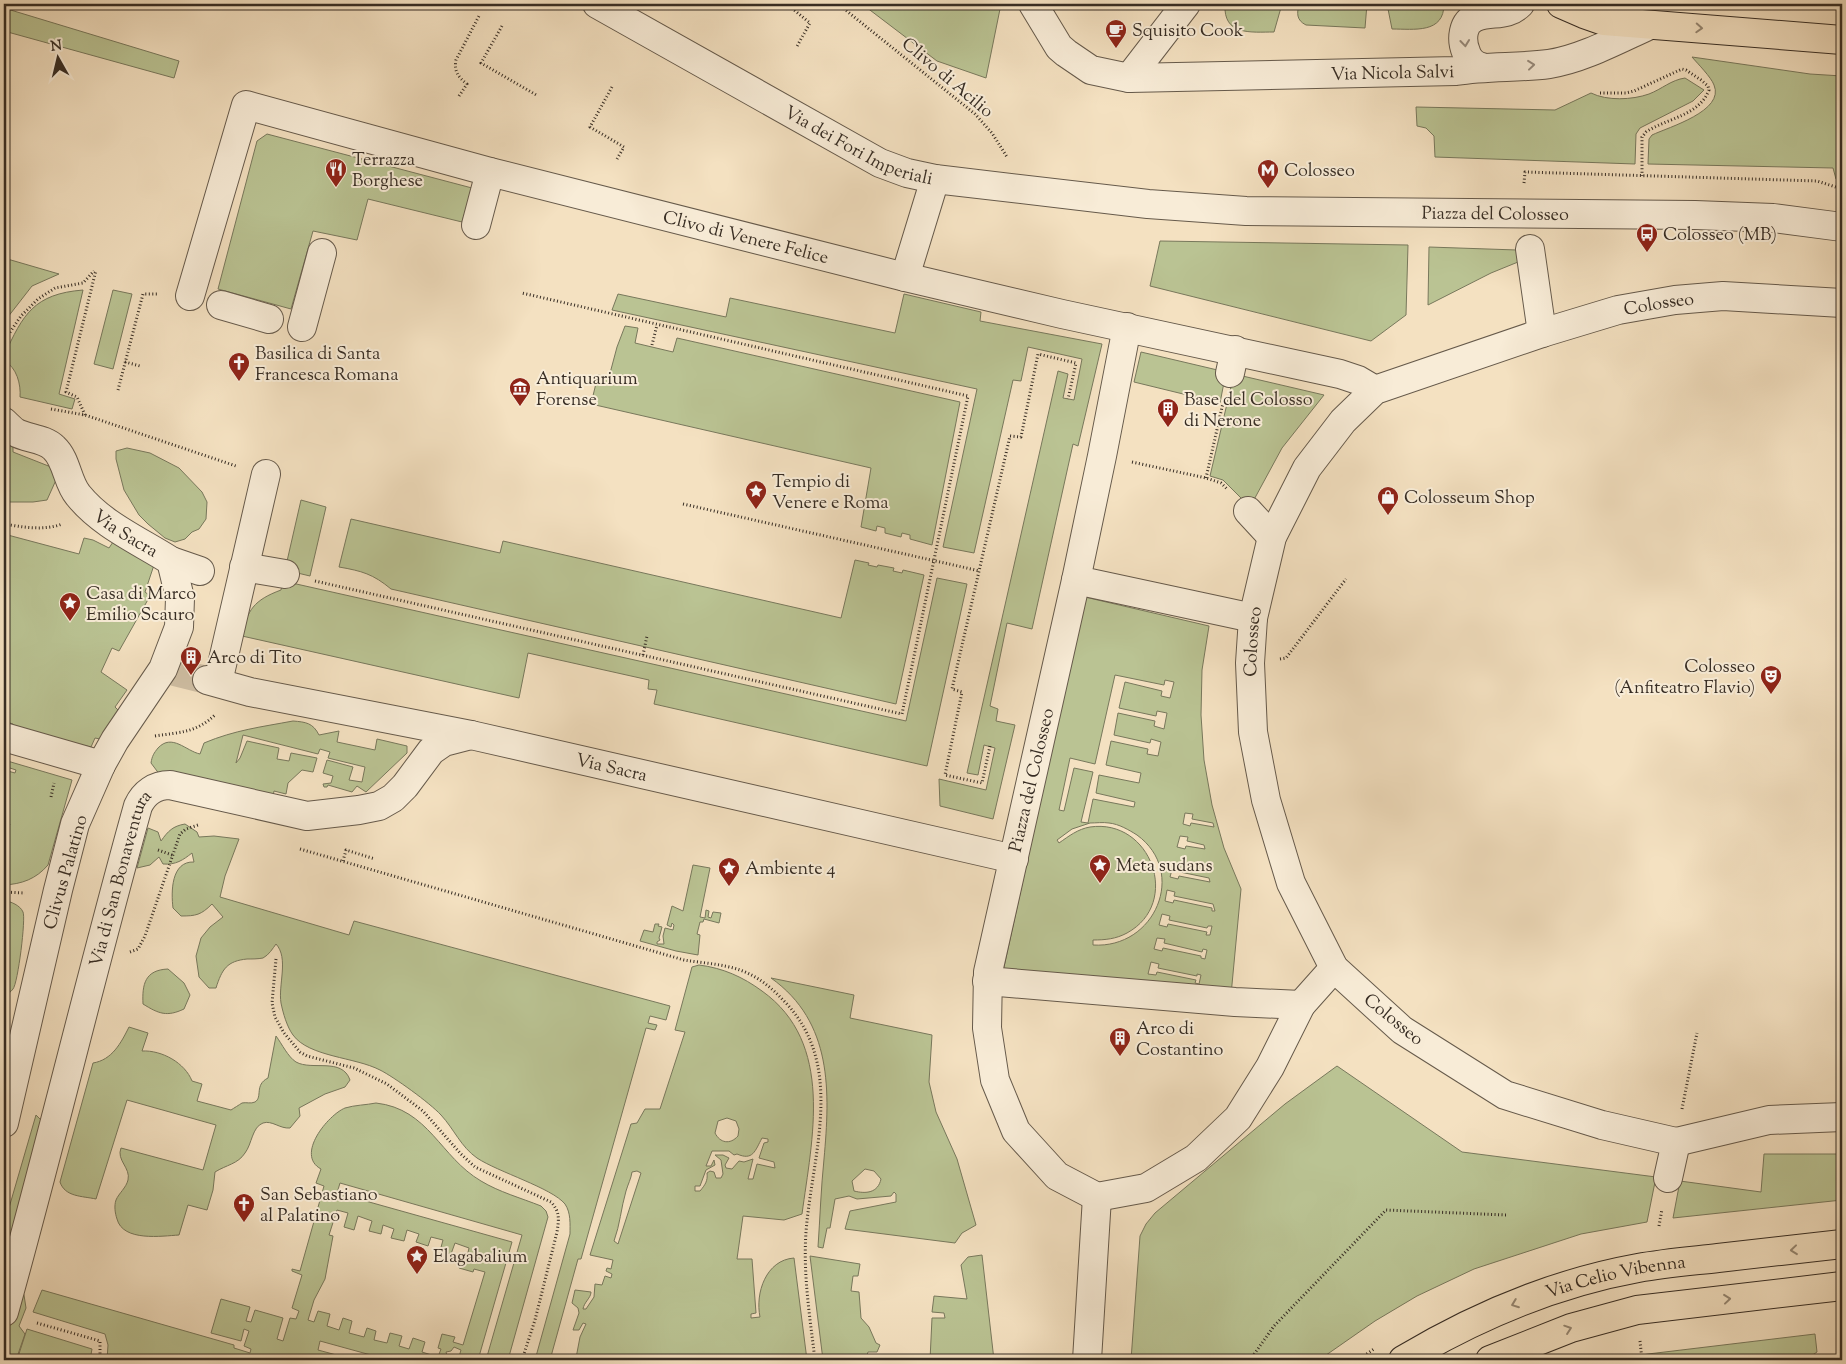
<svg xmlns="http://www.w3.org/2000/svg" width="1846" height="1364" viewBox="0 0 1846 1364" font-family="'Sorts Mill Goudy',serif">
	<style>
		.green { fill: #bac393; stroke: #78785c; fill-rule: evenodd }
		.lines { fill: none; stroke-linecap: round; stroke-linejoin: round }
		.minor-tunnel { stroke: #cebda2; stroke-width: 28; stroke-dasharray: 28 14; stroke-linecap: butt }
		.minor-casing { stroke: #665a4b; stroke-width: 30 }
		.major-casing { stroke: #372d24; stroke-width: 30 }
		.path { stroke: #372d24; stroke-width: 3; stroke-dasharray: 1 2.5; stroke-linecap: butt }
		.minor { stroke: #f8ecd7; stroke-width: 28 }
		.major { stroke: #f4e1c1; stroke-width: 28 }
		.oneway { stroke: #968772 }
		.oneway2 { stroke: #988c7e }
		.labels { text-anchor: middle; stroke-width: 4; stroke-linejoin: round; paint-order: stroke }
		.poi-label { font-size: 18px; fill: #372d24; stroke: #f8ecd7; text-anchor: start }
		.street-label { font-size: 18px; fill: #372d24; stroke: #f8ecd7 }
	</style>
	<rect width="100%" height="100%" fill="#f4e1c1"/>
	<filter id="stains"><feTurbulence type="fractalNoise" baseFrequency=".004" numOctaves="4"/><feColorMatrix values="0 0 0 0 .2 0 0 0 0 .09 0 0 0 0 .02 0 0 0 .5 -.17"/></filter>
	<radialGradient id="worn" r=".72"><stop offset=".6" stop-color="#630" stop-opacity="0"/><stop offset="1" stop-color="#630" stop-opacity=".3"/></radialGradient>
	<g class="green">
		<path d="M 862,4 L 997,4 L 1000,9 L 986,78 L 937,61 Z"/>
		<path d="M 1225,4 L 1282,4 L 1274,32 C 1251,32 1223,36 1225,4 Z"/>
		<path d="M 1299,4 L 1367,4 L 1365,28 L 1306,25 C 1296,20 1297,13 1299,4 Z"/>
		<path d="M 1387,4 L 1444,4 C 1444,34 1414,29 1392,29 Z"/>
		<path d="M 4,8 L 179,61 L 174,78 L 4,31 Z"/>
		<path d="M 1692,57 L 1810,74 L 1842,76 L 1842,181 L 1836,179 L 1833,168 L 1648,164 L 1649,139 L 1652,135 C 1669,127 1725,111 1714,85 C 1711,77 1698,64 1692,57 Z"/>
		<path d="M 1685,78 L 1704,90 L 1693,101 L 1640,128 L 1636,134 L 1635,164 L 1435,157 L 1434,136 L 1426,128 L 1417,126 L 1416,107 L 1555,110 L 1591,93 C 1607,101 1632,100 1649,94 C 1662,89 1671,80 1685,78 Z"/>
		<path d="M 267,134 L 472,188 L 462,222 L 368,199 L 357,240 L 313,231 L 291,309 L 218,289 L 257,141 Z"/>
		<path d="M 1160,241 L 1408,245 L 1406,315 L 1371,341 L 1150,286 Z"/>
		<path d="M 1429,247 L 1517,250 L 1518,262 L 1491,273 L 1428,305 Z"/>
		<path d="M 4,258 L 59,274 L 32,286 L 4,322 Z"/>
		<path d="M 83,290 L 59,394 L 75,399 L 72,409 L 20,397 C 21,385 17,367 4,361 L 4,356 C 23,314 34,294 83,290 Z"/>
		<path d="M 113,290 L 132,294 L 113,369 L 94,364 Z"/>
		<path d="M 618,294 L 726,317 L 730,298 L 895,333 L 904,294 L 981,312 L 980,321 L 1102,344 L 1078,446 L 1073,444 L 1032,629 L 1007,623 L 990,706 L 998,709 L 996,721 L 1015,725 L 993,819 L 940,806 L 939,779 L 986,790 L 995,748 L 984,745 L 978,775 L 967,773 L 1058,371 L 1068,374 L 1063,398 L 1074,400 L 1082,359 L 1028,347 L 1021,381 L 1013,380 L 974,553 L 943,547 L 977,389 L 612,310 Z"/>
		<path d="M 625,326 L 638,328 L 635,343 L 673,352 L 677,338 L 960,402 L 932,545 L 910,539 L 910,535 L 902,533 L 901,537 L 885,533 L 885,528 L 877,526 L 876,531 L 861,527 L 871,468 L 591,404 L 598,375 L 609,377 L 617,347 Z"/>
		<path d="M 1141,352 L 1226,372 L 1220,403 L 1134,382 Z"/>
		<path d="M 1234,374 L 1324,395 L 1282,448 L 1250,507 L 1223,480 L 1210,476 Z"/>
		<path d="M 4,435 L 13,445 L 13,452 L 51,467 L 56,480 L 47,500 L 33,502 L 4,502 Z"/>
		<path d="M 127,448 L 150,453 L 179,468 L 202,492 L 207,502 L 206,519 L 199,529 L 192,532 L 185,539 L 175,542 L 165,538 L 148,524 L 139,515 L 124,490 L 116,459 L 116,451 Z"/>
		<path d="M 301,500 L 326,507 L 310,576 L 285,570 Z"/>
		<path d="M 351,519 L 500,553 L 503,541 L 841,618 L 855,560 L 869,563 L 868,565 L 877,567 L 878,565 L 894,568 L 893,571 L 902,573 L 903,570 L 924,575 L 896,704 L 391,589 C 373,574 362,571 339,567 Z"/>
		<path d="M 4,534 L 79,554 L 84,538 L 93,540 L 109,548 L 113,542 L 154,565 L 145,592 L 150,596 L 119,651 L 112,648 L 101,672 L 127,690 L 115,707 L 119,711 L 105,740 L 95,738 L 91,747 L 11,730 L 13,724 L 4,721 Z"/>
		<path d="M 937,578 L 967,584 L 927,766 L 654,704 L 657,690 L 648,689 L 649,680 L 528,653 L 519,698 L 242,636 C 247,610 254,600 281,590 L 283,581 L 906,721 Z"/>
		<path d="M 1085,597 L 1209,626 L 1202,670 L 1201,715 L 1204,760 L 1212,805 L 1224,848 L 1241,889 L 1231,995 L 1002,976 ZM 1115,675 L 1164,685 L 1165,680 L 1174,682 L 1170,698 L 1161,696 L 1162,691 L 1125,682 L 1119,708 L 1156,716 L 1157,711 L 1167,713 L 1164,729 L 1154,726 L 1155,721 L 1118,713 L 1114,735 L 1150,743 L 1151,739 L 1161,742 L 1158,756 L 1147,754 L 1148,749 L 1111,741 L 1106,765 L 1141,773 L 1139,783 L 1099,775 L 1096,793 L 1135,802 L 1134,807 L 1093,799 L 1088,823 L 1081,822 L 1093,772 L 1074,768 L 1064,811 L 1059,810 L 1070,758 L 1095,764 ZM 1185,813 L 1193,814 L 1192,819 L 1213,823 L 1214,827 L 1191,823 L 1190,826 L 1183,824 ZM 1090,823 C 1096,823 1103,822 1109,823 C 1119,824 1129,830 1137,835 C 1188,872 1155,949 1093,945 L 1093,940 C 1105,940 1116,939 1127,933 C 1182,903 1151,818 1090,827 C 1078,829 1069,836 1059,843 L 1057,840 L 1072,829 ZM 1180,836 L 1188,837 L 1187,841 L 1204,845 L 1205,849 L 1186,846 L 1185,849 L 1177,847 ZM 1173,866 L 1181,868 L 1180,872 L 1209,878 L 1210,882 L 1179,876 L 1178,879 L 1170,877 ZM 1167,890 L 1175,892 L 1174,896 L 1213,904 L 1215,911 L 1212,911 L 1212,908 L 1174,900 L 1173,903 L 1165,901 ZM 1162,914 L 1170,916 L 1169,920 L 1207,928 L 1208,926 L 1212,926 L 1210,935 L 1206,935 L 1207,932 L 1168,924 L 1167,927 L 1159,925 ZM 1157,938 L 1165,939 L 1164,943 L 1202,952 L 1203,949 L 1207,950 L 1205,959 L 1201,958 L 1201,956 L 1163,948 L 1162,951 L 1154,949 ZM 1151,962 L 1159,964 L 1158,968 L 1197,976 L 1197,974 L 1201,975 L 1199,984 L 1195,983 L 1196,980 L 1157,972 L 1156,975 L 1148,974 Z"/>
		<path d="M 293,721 C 306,722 313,723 319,735 L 339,731 L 337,742 L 375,750 L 377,739 L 407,746 L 407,753 L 366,792 L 357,786 L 352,792 L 328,785 L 327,787 L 324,787 L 323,784 L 331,783 L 333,776 L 323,773 L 327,760 L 353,767 L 349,780 L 362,782 L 365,767 L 328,758 L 330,752 L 320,749 L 318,754 L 243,735 L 236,763 L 240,758 L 247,741 L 279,748 L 277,759 L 289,761 L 291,753 L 317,758 L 313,772 L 302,770 L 288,783 L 286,794 L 274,791 L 273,796 L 160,775 L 151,763 C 152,756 154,753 158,748 C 172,733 186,751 200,754 L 204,743 C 235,730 261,727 293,721 Z"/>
		<path d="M 4,760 L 72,780 L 48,865 C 36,879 22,884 4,885 L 4,827 L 8,829 L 10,824 L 4,822 L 4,799 L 7,800 L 8,794 L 4,793 L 4,770 L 15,773 L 16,770 L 4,766 Z"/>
		<path d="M 185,824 L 197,832 L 199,837 L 214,836 L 239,839 L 225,876 L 220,897 L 349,935 L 354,921 L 670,1006 L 666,1020 L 650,1016 L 648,1023 L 657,1025 L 655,1030 L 646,1028 L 581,1259 L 578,1259 L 550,1360 L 535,1360 L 570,1234 C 570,1224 571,1213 565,1204 C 552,1188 498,1172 477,1158 C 461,1147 454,1129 441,1115 C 430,1103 394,1077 380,1070 C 355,1057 309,1057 293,1035 C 287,1027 283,1013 281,1003 C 278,985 289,958 276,944 C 273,948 269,955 263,958 C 258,959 252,959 247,959 C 227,961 222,969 216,988 L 209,988 L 199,977 L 196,956 L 201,938 L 210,927 L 223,917 L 212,904 C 201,915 196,916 181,916 L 173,908 C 171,892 171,861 194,862 L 192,853 C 183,860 176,865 163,864 L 159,857 L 150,865 L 137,868 L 148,828 L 158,832 L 161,841 C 168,831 173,826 185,824 Z"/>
		<path d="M 693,865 L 710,868 L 700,917 L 705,918 L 706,910 L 709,911 L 708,917 L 711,918 L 713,912 L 721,913 L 719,923 L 704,919 L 703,922 L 700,922 L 697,934 L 700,935 L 698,955 L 676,951 L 640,941 L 644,930 L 653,932 L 655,924 L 659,924 L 658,926 L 662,927 L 659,938 L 660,940 L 657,942 L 657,944 L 664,944 L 663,936 L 665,928 L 673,930 L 674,925 L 672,923 L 671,927 L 667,925 L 672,906 L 683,911 Z"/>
		<path d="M 4,900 C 11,902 20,905 23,912 C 26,918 18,983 13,989 C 11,992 6,995 4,997 Z"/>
		<path d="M 699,965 C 723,968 743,977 762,991 C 835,1043 812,1139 802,1214 L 784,1220 L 743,1216 L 737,1259 L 752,1259 L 756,1313 L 751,1314 L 751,1318 L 760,1317 C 755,1293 766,1260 794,1258 L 807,1360 L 581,1360 L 576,1358 L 580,1337 L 586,1324 L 583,1323 L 579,1330 L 573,1330 L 579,1313 L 578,1308 L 572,1303 L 575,1290 L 591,1292 C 591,1298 584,1302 583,1309 L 586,1309 L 594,1297 L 595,1284 L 602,1285 L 605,1276 L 611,1278 L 612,1274 L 606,1271 L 607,1268 L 611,1269 L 613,1260 L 590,1255 L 631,1124 L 637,1123 L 645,1109 L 660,1109 L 685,1032 L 675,1030 L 692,967 ZM 727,1118 L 736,1121 L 739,1129 L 738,1136 C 730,1145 720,1143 715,1133 L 718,1121 ZM 762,1138 L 768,1139 L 768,1142 L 764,1143 L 759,1158 L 774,1162 L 775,1168 L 757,1164 L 753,1179 L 748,1179 L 753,1159 L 744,1162 L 739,1161 L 732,1169 L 726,1168 L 725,1165 L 729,1158 L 723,1155 L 715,1155 L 721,1160 L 723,1174 L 721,1178 L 716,1178 L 714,1172 L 710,1171 L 707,1173 C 708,1181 705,1185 700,1191 L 695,1191 L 695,1186 L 700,1186 L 706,1170 L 715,1165 L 714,1160 L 711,1166 L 706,1166 L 712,1151 L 729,1151 L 734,1155 L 737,1154 C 753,1161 755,1151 762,1138 ZM 637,1171 L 641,1173 L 618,1244 L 614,1241 C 620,1225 621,1208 626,1191 C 628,1184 631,1179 632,1172 Z"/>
		<path d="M 168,969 L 184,983 L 190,995 L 184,1009 C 167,1017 159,1014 143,1004 C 142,984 145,970 168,969 Z"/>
		<path d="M 771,978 L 854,995 L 850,1018 L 932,1035 L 929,1082 L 936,1112 L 957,1159 L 976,1225 L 962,1233 L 955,1243 L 845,1229 L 850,1211 L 896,1202 L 896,1194 L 894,1192 L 891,1196 L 857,1199 L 849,1196 L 835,1199 L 830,1228 L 827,1228 L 823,1248 L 818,1247 C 820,1218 821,1188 824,1159 C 830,1092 833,1022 771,978 ZM 865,1169 L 874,1171 L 881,1179 C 878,1193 866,1194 854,1191 L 852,1181 Z"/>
		<path d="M 129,1027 L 148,1033 L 142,1051 C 162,1050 185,1063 192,1081 L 202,1084 L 197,1101 L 231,1110 C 234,1108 239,1105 242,1103 C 246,1102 251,1104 255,1102 C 263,1097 254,1085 268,1078 L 276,1036 C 282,1044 288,1057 296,1062 C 312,1071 342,1057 350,1080 L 345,1087 L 325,1094 L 299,1108 L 300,1116 L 290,1128 C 280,1129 272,1120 263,1123 C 252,1127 252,1144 245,1153 C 238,1164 226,1165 215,1172 L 213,1190 L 207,1210 L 188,1205 L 179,1235 C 162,1236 123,1242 117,1219 C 115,1213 114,1206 116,1200 C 119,1193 126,1188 128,1180 C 131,1168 116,1160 121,1148 L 203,1170 L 216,1125 L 127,1100 L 96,1199 C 82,1196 65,1197 60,1182 L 93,1063 C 112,1060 121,1043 129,1027 Z"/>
		<path d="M 1337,1066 L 1462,1152 L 1656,1177 L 1647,1222 L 1581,1234 L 1474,1269 L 1417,1296 L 1375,1321 L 1319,1360 L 1131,1360 L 1140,1236 L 1146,1224 L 1155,1213 L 1285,1104 Z"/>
		<path d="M 376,1103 C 429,1109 440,1157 481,1181 C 499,1192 521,1198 541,1206 L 546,1211 L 548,1217 L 508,1360 L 486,1360 L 522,1235 L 340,1183 L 337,1193 L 512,1242 L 478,1360 L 458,1360 L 461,1350 L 454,1347 L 451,1351 L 446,1352 L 448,1359 L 454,1360 L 389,1360 L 320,1341 L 318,1350 L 355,1360 L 107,1360 L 108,1345 L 105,1334 L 33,1312 L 42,1290 L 234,1345 L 234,1348 L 250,1353 L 251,1349 L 244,1346 L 249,1331 L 244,1329 L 241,1341 L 211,1333 L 221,1299 L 250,1307 L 246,1321 L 251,1322 L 255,1310 L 283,1318 L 277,1339 L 283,1341 L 290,1318 L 296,1319 L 299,1311 L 292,1308 L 302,1275 L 292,1271 L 292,1269 L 300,1271 L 324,1186 L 316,1183 L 321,1169 C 295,1155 328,1115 345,1108 C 355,1105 366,1105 376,1103 ZM 337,1210 L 348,1213 L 344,1227 L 354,1230 L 358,1216 L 372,1221 L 369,1231 L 381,1234 L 383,1225 L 394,1229 L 391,1238 L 404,1241 L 407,1230 L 419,1234 L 416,1242 L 428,1246 L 431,1237 L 443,1240 L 440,1251 L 451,1254 L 455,1243 L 469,1248 L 467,1257 L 462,1256 L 459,1268 L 473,1272 L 474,1269 L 485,1272 L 463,1345 L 453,1342 L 455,1337 L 442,1334 L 438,1348 L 441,1349 L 438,1357 L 422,1352 L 425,1342 L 413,1338 L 409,1349 L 399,1346 L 402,1336 L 390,1333 L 387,1343 L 374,1340 L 376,1331 L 367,1328 L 364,1337 L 349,1333 L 352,1321 L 343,1318 L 339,1330 L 327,1326 L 330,1314 L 318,1311 L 314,1322 L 308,1320 L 314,1300 L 325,1279 L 333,1236 L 329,1235 Z"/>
		<path d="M 36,1115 L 43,1122 L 14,1264 L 24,1295 L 26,1308 L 19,1326 L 25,1334 L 16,1360 L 4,1360 L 4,1225 Z"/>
		<path d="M 1764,1154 L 1842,1154 L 1842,1200 L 1673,1218 L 1680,1181 L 1761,1192 Z"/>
		<path d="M 982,1255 L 994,1360 L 930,1360 L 932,1318 L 945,1318 L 944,1313 L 932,1312 L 934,1296 L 967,1299 L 961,1265 L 968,1257 Z"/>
		<path d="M 810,1256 L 860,1264 L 858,1276 L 853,1276 L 851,1291 L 859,1292 L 861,1318 L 869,1327 L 876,1343 L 880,1345 L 877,1352 L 868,1352 L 866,1358 L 889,1360 L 823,1360 Z"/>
		<path d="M 27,1329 L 92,1349 L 90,1360 L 17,1360 Z"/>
		<path d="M 1815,1334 L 1817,1352 L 1805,1360 L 1614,1360 L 1648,1354 Z"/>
	</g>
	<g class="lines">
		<path class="minor-tunnel" d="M 174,672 L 207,680"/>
		<g class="minor-casing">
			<g id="minor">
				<path id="s1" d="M 597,4 L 880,163 L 907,173 L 935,179 L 1148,204 L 1246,211 L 1695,215 L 1773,218 L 1842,227"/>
				<path id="s2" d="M 1033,4 L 1059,47 L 1066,53 L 1091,70 L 1129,78 L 1456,71 C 1487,66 1518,68 1549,64 C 1582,59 1619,39 1650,25"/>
				<path d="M 1482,67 C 1474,65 1468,59 1466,52 C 1461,40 1462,22 1476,17 C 1492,11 1507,17 1520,4"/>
				<path d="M 1129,78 L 1186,4"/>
				<path d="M 476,225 L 490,172"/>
				<path d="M 1530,249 L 1542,333"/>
				<path d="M 905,277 L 935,179"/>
				<path id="s3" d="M 190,296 L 246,105 L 490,172 L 905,277 L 1062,314 L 1340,374 L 1358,380 L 1375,390"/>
				<path d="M 221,305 L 269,319"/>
				<path d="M 302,327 L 322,253"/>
				<path d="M 1127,327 L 1102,456 L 1076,580 L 988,972 L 987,1028 L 995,1080 L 1016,1131 L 1057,1176 L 1097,1197 L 1146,1188 L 1196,1158 L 1238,1118 L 1270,1067 L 1301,1005 L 1334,968"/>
				<path d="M 1230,373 L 1235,350"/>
				<path id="s4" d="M 4,422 C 7,425 11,429 15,432 C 27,439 44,438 54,448 C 67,460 67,482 78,495 C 102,525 140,541 171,561 L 180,598 L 179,627 L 163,669 L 115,740 L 101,765 L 75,824 L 58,890 L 4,1123"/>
				<path d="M 1248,511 L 1272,537"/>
				<path d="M 171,561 L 200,571"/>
				<path d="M 244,567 L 285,574"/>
				<path d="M 1076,580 L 1253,618"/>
				<path id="s5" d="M 207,680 L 250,692 L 471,735 L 1014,859"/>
				<path d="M 218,682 L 266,474"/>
				<path d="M 4,737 L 101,765"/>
				<path d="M 987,981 L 1235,1002 L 1301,1005"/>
				<path d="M 1676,1142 L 1769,1120 L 1842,1117"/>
				<path id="s6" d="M 1668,1178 L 1676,1142 L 1602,1125 L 1505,1095 L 1402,1030 L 1334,968 L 1291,883 L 1266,800 L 1253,732 L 1250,663 L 1253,618 L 1272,537 L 1307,468 L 1343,421 L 1375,390 L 1542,333 L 1618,310 L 1675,300 L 1723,296 L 1842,303"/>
				<path id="s7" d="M 4,1312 C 51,1144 91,974 138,806 C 144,793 155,785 170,785 L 307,816 L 359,810 L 379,806 L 393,798 L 405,786 L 431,751 L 444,742 L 471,735"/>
				<path d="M 1087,1360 L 1097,1197"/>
			</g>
		</g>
		<g class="major-casing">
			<g id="major">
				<path d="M 1561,4 L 1584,14 L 1604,21 L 1842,40"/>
				<path id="s8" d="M 1403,1360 C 1475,1317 1555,1283 1638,1268 C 1664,1263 1691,1261 1718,1258 C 1759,1253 1801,1249 1842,1244"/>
				<path d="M 1490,1360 L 1571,1328 L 1637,1310 L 1842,1286"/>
			</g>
		</g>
		<g class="path">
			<path d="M 790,4 L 788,5 L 810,23 L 796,48"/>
			<path d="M 838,4 L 975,114 L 992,133 L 1007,157"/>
			<path d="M 502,26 L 481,63 L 538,96"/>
			<path d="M 612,87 L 590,127 L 624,147 L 617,159"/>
			<path d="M 1600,93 L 1626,93 L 1634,91 L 1682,69 L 1686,70 L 1701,80 L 1708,86 L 1709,90 C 1699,116 1667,118 1646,132 L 1642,137 L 1642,176"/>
			<path d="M 459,96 L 467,84 C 458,77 454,71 456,60 L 480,14"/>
			<path d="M 1524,183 L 1525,172 L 1817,181 L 1842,189"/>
			<path d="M 4,341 L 21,316 L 38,299 L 55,288 L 83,283 L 94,271"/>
			<path d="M 652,345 L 657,325"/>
			<path d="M 125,362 L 140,366"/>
			<path d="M 118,390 L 143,294 L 159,294"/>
			<path d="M 51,409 L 85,415 L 236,466"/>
			<path d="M 85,415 L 77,397 L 66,392 L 96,270"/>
			<path d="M 1132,462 L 1206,478 L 1221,483 L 1228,490"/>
			<path d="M 1206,478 L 1223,403"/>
			<path d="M 683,504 L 980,571"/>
			<path d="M 4,524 C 22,527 44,531 62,524"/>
			<path d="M 315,581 L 902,714 L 968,396 L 522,293"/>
			<path d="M 643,655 L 647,636"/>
			<path d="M 1280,659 L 1286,658 L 1346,579"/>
			<path d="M 155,736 C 181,732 196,733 216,714"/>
			<path d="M 990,746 L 982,783 L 945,775 L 962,692 L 952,689 L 1010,436 L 1021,437 L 1038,354 L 1076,363 L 1068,399"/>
			<path d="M 51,797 L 54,783"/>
			<path d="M 300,849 L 684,960 C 702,963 723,964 740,970 C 757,976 771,987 783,1000 C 847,1064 812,1154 806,1232 C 803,1275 810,1318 815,1360"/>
			<path d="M 158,850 L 172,855"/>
			<path d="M 343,861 L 346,850 L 375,859"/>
			<path d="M 4,892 L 25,893"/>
			<path d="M 130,952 L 138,949 L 145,936 L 180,834 L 186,829 L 198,825"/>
			<path d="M 276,959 L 272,1003 L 275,1017 L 284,1033 L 300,1052 L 307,1056 L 354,1068 L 387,1084 L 423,1111 L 461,1154 L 475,1167 L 551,1202 C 560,1212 559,1219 557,1232 L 535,1320 L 522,1360"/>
			<path d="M 1682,1109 L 1697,1033"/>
			<path d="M 1659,1226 L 1662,1209"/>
			<path d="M 37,1323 L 100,1341 L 100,1360"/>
			<path d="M 1640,1341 L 1642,1360"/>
			<path d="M 1250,1360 L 1274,1326 L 1386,1210 L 1506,1215"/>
			<path d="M 1358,1360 L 1374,1349"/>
		</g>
		<use href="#minor" class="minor"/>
		<use href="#major" class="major"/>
	</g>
	<defs><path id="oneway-chevron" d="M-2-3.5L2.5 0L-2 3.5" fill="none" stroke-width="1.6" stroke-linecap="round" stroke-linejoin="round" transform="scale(1.25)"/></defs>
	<g class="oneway">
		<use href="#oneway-chevron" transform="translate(1699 28) rotate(3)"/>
		<use href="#oneway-chevron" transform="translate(1794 1250) rotate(174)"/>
		<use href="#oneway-chevron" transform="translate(1727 1299) rotate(-6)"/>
		<use href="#oneway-chevron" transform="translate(1515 1304) rotate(159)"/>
		<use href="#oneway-chevron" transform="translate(1568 1329) rotate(-19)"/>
	</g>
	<g class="oneway2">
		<use href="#oneway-chevron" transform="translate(1465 43) rotate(84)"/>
		<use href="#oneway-chevron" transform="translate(1531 65) rotate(-6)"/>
	</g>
	<defs>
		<g id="cafe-pin" transform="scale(1.125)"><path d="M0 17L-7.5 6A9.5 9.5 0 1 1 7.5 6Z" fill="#8f2418" stroke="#f8ecd7"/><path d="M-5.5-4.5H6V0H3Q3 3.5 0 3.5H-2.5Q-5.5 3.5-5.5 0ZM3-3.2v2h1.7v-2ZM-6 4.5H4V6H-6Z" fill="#fff"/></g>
		<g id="restaurant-pin" transform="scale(1.125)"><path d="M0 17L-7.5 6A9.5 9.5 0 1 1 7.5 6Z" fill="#8f2418" stroke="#f8ecd7"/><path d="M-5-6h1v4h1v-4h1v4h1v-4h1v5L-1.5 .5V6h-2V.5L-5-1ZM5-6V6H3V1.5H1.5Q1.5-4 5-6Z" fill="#fff"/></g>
		<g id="metro-pin" transform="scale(1.125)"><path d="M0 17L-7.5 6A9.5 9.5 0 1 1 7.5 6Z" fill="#8f2418" stroke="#f8ecd7"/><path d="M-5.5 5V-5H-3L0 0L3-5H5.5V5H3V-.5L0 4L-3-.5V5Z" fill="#fff"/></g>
		<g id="bus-pin" transform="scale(1.125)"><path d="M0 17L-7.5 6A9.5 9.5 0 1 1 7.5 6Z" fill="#8f2418" stroke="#f8ecd7"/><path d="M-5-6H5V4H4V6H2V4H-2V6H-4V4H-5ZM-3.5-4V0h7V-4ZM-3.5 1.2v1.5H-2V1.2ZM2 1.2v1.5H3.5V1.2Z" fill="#fff"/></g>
		<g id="church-pin" transform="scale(1.125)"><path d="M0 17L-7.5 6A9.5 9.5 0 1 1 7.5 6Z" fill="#8f2418" stroke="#f8ecd7"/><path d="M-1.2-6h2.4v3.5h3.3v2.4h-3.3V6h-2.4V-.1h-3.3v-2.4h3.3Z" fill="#fff"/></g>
		<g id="museum-pin" transform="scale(1.125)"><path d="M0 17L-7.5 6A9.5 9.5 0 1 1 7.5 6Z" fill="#8f2418" stroke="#f8ecd7"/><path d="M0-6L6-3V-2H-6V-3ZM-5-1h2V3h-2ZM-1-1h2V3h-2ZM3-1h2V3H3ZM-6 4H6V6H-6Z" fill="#fff"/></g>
		<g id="building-pin" transform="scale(1.125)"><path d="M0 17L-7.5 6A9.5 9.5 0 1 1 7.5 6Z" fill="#8f2418" stroke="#f8ecd7"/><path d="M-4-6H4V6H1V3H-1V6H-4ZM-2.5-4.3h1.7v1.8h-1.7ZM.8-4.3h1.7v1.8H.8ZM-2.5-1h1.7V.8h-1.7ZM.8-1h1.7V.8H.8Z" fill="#fff"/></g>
		<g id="sight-pin" transform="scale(1.125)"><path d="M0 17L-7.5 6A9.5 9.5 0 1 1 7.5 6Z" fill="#8f2418" stroke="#f8ecd7"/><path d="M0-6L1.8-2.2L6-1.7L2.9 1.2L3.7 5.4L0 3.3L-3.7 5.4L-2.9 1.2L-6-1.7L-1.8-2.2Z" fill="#fff"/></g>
		<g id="shop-pin" transform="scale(1.125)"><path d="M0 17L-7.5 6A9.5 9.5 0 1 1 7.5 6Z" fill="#8f2418" stroke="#f8ecd7"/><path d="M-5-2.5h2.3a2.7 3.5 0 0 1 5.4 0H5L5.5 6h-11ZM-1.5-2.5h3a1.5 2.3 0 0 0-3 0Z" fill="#fff"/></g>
		<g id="theatre-pin" transform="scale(1.125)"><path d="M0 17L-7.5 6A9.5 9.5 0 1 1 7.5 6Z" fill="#8f2418" stroke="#f8ecd7"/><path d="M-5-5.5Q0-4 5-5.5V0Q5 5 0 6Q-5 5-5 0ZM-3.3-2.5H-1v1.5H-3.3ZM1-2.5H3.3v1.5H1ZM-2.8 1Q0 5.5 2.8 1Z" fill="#fff"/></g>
	</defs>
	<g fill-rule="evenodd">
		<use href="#cafe-pin" x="1116" y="30"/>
		<use href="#restaurant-pin" x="336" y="169"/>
		<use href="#metro-pin" x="1268" y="170"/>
		<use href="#bus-pin" x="1647" y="234"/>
		<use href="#church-pin" x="239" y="363"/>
		<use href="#museum-pin" x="520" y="388"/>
		<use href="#building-pin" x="1168" y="409"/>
		<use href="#sight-pin" x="756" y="491"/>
		<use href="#shop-pin" x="1388" y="497"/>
		<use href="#sight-pin" x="70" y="603"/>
		<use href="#building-pin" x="191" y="657"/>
		<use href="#theatre-pin" x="1771" y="676"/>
		<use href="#sight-pin" x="1100" y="865"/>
		<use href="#sight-pin" x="729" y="868"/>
		<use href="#building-pin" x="1120" y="1038"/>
		<use href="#church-pin" x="244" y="1204"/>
		<use href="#sight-pin" x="417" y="1256"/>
	</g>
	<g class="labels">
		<g class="poi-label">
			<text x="1132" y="36">Squisito Cook</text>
			<text x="352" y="165">Terrazza<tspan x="352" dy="21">Borghese</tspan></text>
			<text x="1284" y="176">Colosseo</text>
			<text x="1663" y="240">Colosseo (MB)</text>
			<text x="255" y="359">Basilica di Santa<tspan x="255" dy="21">Francesca Romana</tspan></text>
			<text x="536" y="384">Antiquarium<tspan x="536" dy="21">Forense</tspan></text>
			<text x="1184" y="405">Base del Colosso<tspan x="1184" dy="21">di Nerone</tspan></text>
			<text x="772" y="487">Tempio di<tspan x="772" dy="21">Venere e Roma</tspan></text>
			<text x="1404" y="503">Colosseum Shop</text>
			<text x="86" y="599">Casa di Marco<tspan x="86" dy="21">Emilio Scauro</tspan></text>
			<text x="207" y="663">Arco di Tito</text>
			<text x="1755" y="672" text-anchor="end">Colosseo<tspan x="1755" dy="21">(Anfiteatro Flavio)</tspan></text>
			<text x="1116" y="871">Meta sudans</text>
			<text x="745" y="874">Ambiente 4</text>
			<text x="1136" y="1034">Arco di<tspan x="1136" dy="21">Costantino</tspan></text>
			<text x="260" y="1200">San Sebastiano<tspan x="260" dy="21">al Palatino</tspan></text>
			<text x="433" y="1262">Elagabalium</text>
		</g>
		<g class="street-label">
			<text dy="6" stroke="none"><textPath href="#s2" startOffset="392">Via Nicola Salvi</textPath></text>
			<text transform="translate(948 77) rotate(40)" y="6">Clivo di Acilio</text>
			<text dy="6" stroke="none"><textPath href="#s1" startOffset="298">Via dei Fori Imperiali</textPath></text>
			<text dy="6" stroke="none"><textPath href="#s1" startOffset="944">Piazza del Colosseo</textPath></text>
			<text dy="6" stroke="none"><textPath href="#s3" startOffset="716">Clivo di Venere Felice</textPath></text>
			<text dy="6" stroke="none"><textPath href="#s6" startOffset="1355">Colosseo</textPath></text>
			<text dy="6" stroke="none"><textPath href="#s4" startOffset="172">Via Sacra</textPath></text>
			<text dy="6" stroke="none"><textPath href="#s6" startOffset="770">Colosseo</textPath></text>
			<text dy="6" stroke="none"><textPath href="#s5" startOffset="414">Via Sacra</textPath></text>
			<text transform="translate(1031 780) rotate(-77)" y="6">Piazza del Colosseo</text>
			<text transform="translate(65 872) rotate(-74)" y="6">Clivus Palatino</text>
			<text dy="6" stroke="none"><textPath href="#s7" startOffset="449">Via di San Bonaventura</textPath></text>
			<text transform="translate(1394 1019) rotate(39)" y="6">Colosseo</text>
			<text dy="6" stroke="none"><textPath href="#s8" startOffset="230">Via Celio Vibenna</textPath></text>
		</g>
	</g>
	<rect width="1846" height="1364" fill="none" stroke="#f4e1c1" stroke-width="20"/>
	<rect x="5" y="5" width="1836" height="1354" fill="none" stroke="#372d24" stroke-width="2.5"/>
	<rect x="10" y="10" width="1826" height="1344" fill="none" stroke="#372d24"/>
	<g transform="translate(58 58) rotate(352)" stroke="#f8ecd7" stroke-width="4" paint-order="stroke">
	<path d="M0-4L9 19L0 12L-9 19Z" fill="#372d24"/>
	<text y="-8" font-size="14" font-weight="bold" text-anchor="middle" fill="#372d24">N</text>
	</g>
	<rect width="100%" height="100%" filter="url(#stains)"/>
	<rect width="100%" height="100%" fill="url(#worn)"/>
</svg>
